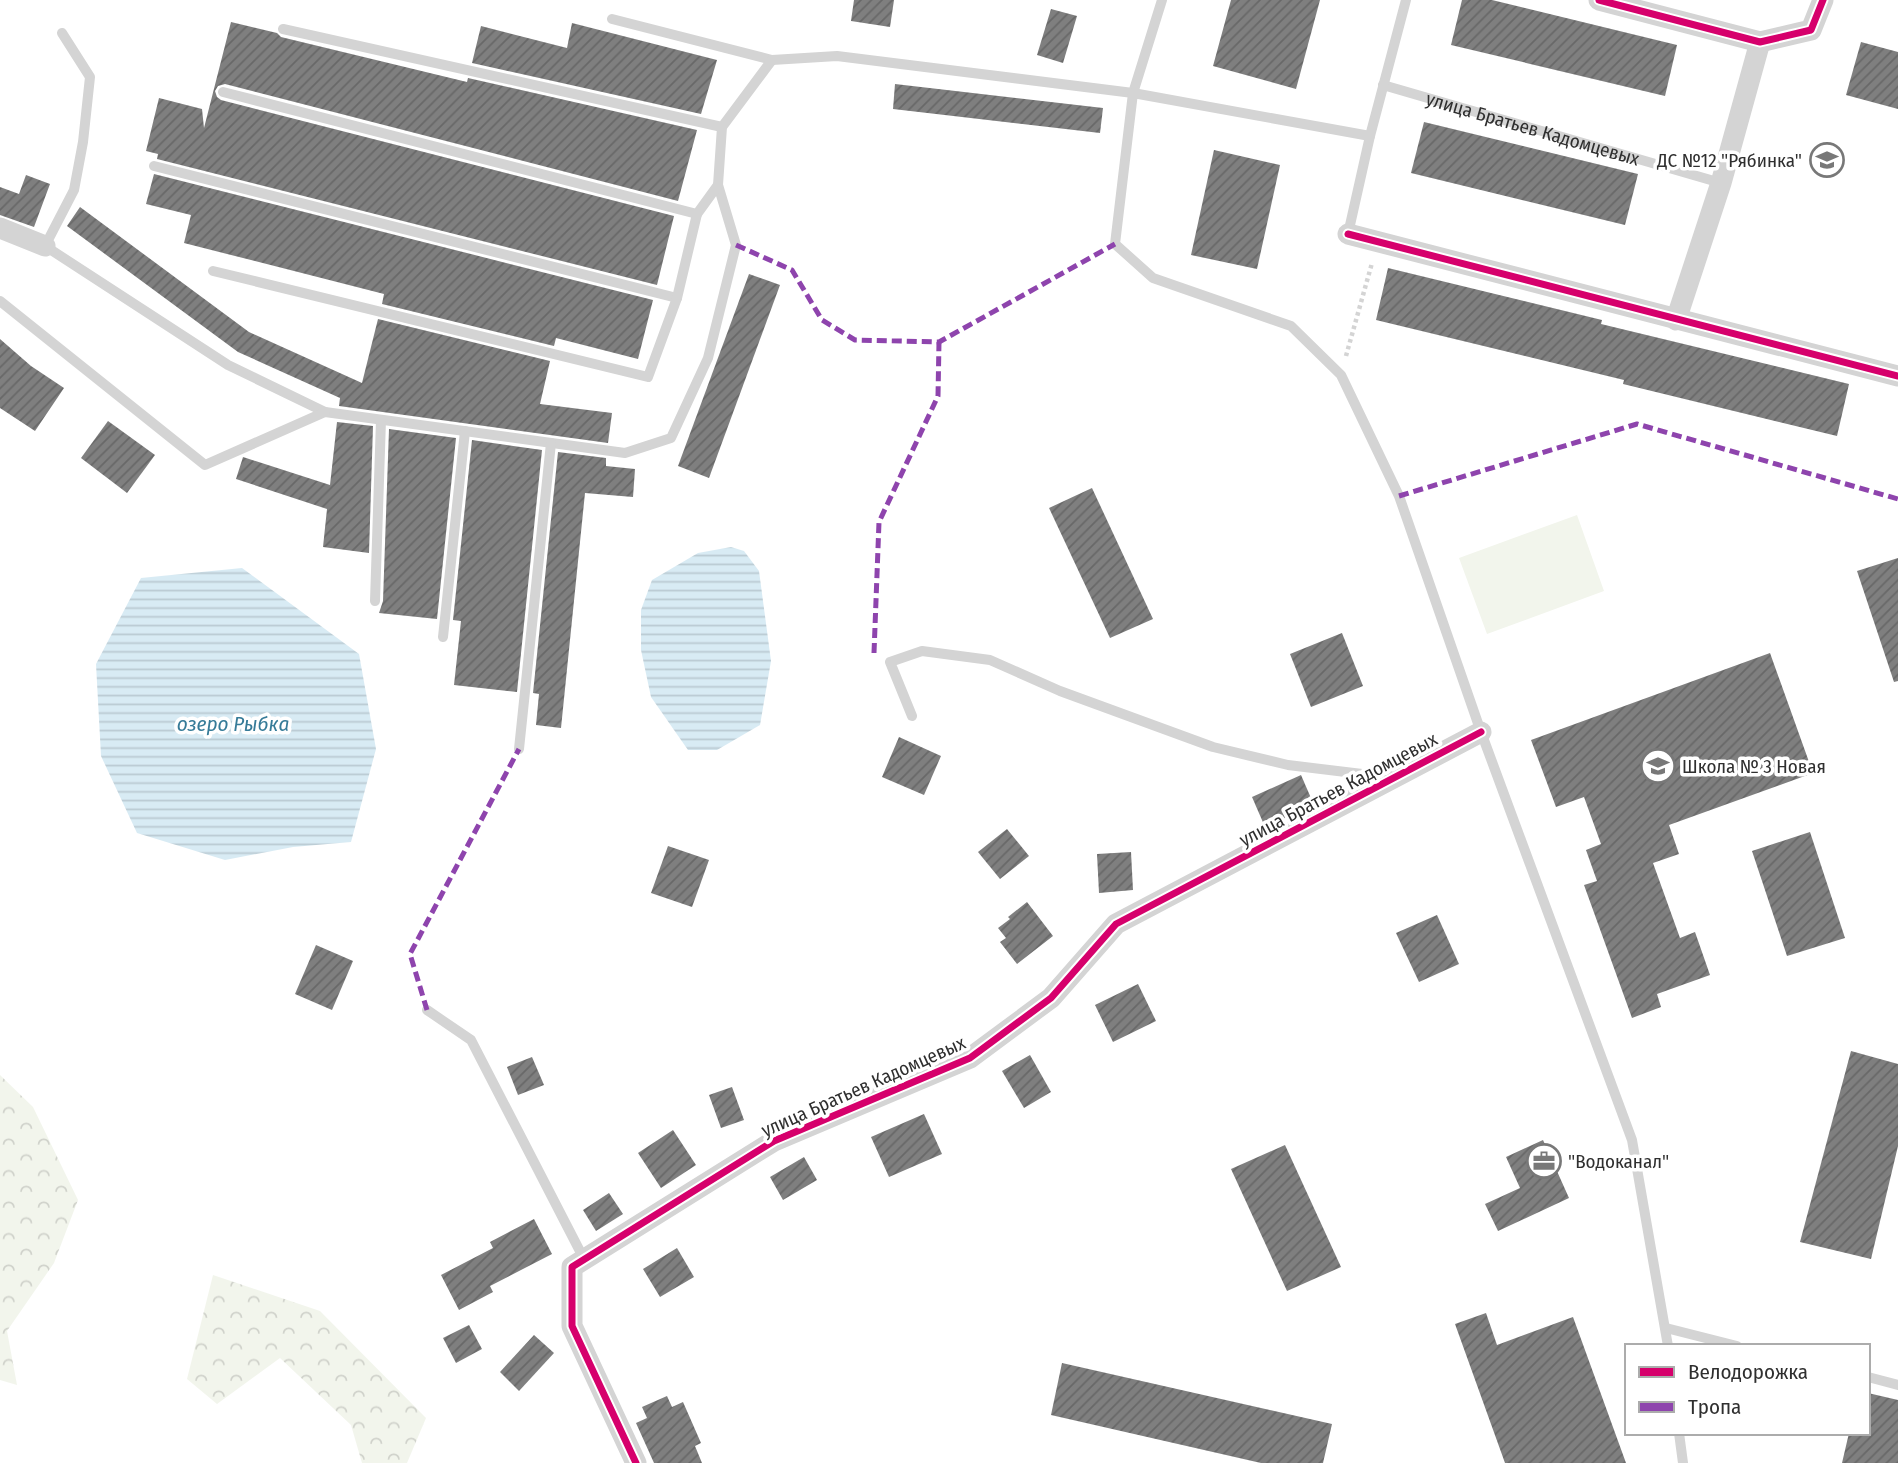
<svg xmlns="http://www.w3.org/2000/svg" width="1898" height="1463" viewBox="0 0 1898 1463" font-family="'Fira Sans Condensed',sans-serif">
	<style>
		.grass { fill: #f2f5ec }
		.forest { fill: url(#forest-crowns) }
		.water { fill: url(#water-rules) }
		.building { fill: url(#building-hatch) }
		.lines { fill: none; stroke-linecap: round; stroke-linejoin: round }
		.path { stroke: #d4d4d4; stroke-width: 4.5; stroke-dasharray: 3.5 3.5; stroke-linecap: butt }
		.lane { stroke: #d4d4d4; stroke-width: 10 }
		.street { stroke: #d4d4d4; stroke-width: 21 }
		.quiet { stroke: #8e44ad; stroke-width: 5; stroke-dasharray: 10 5; stroke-linecap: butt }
		.cycleway-casing { stroke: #fff; stroke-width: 11 }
		.cycleway { stroke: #d6006c; stroke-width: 7 }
		.labels { text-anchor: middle; stroke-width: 7; stroke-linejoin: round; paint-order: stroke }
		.street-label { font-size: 19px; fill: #2f2f2f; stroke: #fff }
		.poi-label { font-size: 19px; fill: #2f2f2f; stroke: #fff; text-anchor: start }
		.water-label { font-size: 21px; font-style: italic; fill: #367b98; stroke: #fff }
	</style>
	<defs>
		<pattern id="forest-crowns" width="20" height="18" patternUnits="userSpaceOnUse" patternTransform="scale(1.75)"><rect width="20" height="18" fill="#f2f5ec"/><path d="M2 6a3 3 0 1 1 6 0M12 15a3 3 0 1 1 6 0" fill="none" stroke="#d0d2cb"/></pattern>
		<pattern id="water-rules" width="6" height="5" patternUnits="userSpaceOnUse" patternTransform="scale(1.75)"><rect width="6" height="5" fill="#d8ebf4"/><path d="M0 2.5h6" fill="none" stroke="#bacad2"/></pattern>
		<pattern id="building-hatch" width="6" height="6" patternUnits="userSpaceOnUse" patternTransform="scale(1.75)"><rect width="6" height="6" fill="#7f7f7f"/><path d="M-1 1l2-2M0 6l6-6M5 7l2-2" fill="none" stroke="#686868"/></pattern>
	</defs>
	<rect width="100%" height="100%" fill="#fff"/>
	<path class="grass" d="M 1577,515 L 1604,591 L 1487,634 L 1459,558 Z"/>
	<g class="forest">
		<path d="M 0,1075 L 33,1107 L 78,1200 L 54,1263 L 7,1331 L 17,1385 L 0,1380 Z"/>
		<path d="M 213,1275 L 320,1311 L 426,1418 L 407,1463 L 362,1463 L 351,1425 L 280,1358 L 217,1404 L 187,1379 Z"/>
	</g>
	<g class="water">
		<path d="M 731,547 L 744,551 L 759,571 L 771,661 L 760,725 L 717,750 L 688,750 L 651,697 L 641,650 L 641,610 L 652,580 L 698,553 Z"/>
		<path d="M 242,568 L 359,654 L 376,749 L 351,842 L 293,847 L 225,860 L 137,833 L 101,756 L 96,664 L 141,578 Z"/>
	</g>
	<g class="building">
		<path d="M 854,0 L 894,0 L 890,27 L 851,21 Z"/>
		<path d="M 1231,0 L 1320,0 L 1296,89 L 1213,66 Z"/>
		<path d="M 1462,0 L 1492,0 L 1677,45 L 1665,96 L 1451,45 Z"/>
		<path d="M 1051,9 L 1077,16 L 1063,63 L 1037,55 Z"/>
		<path d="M 231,22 L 277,33 L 281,37 L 467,82 L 468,78 L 697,130 L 678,201 L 225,84 L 218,86 L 215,91 L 217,97 L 221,100 L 674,216 L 657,285 L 157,159 L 158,154 L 146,151 L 159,98 L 202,109 L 204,128 Z"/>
		<path d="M 572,23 L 717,60 L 701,114 L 472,63 L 481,26 L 567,48 Z"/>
		<path d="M 1861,42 L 1898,52 L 1898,109 L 1846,95 Z"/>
		<path d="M 895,84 L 1103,108 L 1100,133 L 893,109 Z"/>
		<path d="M 1424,122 L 1638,174 L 1625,225 L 1411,173 Z"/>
		<path d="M 1214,150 L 1280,165 L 1257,269 L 1191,255 Z"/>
		<path d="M 154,174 L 653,300 L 638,359 L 556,338 L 554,346 L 382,304 L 384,294 L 184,243 L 191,215 L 146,204 Z"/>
		<path d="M 26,175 L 50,184 L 34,227 L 0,215 L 0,187 L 19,194 Z"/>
		<path d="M 80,207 L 249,332 L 362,383 L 378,319 L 550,361 L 540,404 L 612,413 L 608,443 L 339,406 L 340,398 L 238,352 L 67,226 Z"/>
		<path d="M 1388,268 L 1602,320 L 1601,324 L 1849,384 L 1837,436 L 1623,384 L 1624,380 L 1376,320 Z"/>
		<path d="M 749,274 L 780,285 L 709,478 L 678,466 Z"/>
		<path d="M 0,339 L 31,366 L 64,388 L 35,431 L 0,408 Z"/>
		<path d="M 108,421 L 155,455 L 127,493 L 81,458 Z"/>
		<path d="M 337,422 L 373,426 L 369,553 L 323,547 L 327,509 L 236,479 L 243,457 L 330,485 Z"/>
		<path d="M 389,429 L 456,438 L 437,619 L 379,613 L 383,601 Z"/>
		<path d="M 472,440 L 542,450 L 517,692 L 454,685 L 461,621 L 453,620 Z"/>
		<path d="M 558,452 L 606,458 L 606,466 L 635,469 L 633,497 L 585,493 L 561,728 L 536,725 L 539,694 L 533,693 Z"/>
		<path d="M 1092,488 L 1153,619 L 1110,638 L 1049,508 Z"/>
		<path d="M 1898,558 L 1898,681 L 1894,682 L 1857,571 Z"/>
		<path d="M 1342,633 L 1363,686 L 1311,707 L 1290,654 Z"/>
		<path d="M 1770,653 L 1813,773 L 1669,825 L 1679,854 L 1653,863 L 1680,938 L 1695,932 L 1710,975 L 1657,994 L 1661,1007 L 1632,1018 L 1584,885 L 1597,881 L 1586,850 L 1601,844 L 1584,797 L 1556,807 L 1531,740 Z"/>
		<path d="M 899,737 L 941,756 L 924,795 L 882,777 Z"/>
		<path d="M 1301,775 L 1314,805 L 1265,827 L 1252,797 Z"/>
		<path d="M 1007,829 L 1029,856 L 1000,879 L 978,852 Z"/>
		<path d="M 1810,832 L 1845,938 L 1787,956 L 1752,851 Z"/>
		<path d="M 668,846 L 709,860 L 692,907 L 651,893 Z"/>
		<path d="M 1131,852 L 1133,890 L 1099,893 L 1097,854 Z"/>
		<path d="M 1027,902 L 1053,936 L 1017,964 L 1000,942 L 1006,938 L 998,928 L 1010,919 L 1008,917 Z"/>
		<path d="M 1437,915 L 1459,964 L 1419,982 L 1396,933 Z"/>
		<path d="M 316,945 L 353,961 L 332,1010 L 295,994 Z"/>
		<path d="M 1138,984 L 1156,1021 L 1113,1042 L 1095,1005 Z"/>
		<path d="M 1851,1051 L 1898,1064 L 1898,1146 L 1871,1259 L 1800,1242 Z"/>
		<path d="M 1030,1055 L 1051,1092 L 1024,1108 L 1002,1071 Z"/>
		<path d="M 532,1057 L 544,1085 L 518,1095 L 507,1067 Z"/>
		<path d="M 732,1087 L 744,1120 L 721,1128 L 709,1095 Z"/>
		<path d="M 924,1114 L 942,1154 L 889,1177 L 871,1137 Z"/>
		<path d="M 673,1130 L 696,1165 L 661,1188 L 638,1153 Z"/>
		<path d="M 1543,1140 L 1569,1198 L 1498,1231 L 1485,1204 L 1520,1188 L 1506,1157 Z"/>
		<path d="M 1285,1145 L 1341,1267 L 1287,1291 L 1231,1169 Z"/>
		<path d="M 804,1157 L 817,1180 L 783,1200 L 770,1177 Z"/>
		<path d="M 609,1193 L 623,1214 L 596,1231 L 583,1210 Z"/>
		<path d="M 534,1219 L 552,1254 L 490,1286 L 493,1292 L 459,1310 L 441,1275 L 493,1248 L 490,1242 Z"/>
		<path d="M 677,1248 L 694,1277 L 660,1297 L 643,1269 Z"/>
		<path d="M 1486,1313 L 1497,1345 L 1573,1317 L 1626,1463 L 1505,1463 L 1455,1324 Z"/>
		<path d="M 469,1325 L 482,1349 L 456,1363 L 443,1338 Z"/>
		<path d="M 534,1335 L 554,1353 L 519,1391 L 500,1372 Z"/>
		<path d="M 1062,1363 L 1332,1424 L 1323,1463 L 1261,1463 L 1051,1415 Z"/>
		<path d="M 1868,1393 L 1898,1400 L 1898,1463 L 1842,1463 L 1849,1433 L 1868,1433 Z"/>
		<path d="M 667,1396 L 672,1407 L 683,1402 L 701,1443 L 695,1446 L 702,1463 L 654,1463 L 636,1423 L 647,1418 L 642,1407 Z"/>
	</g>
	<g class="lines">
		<path class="path" d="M 1346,356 L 1372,263"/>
		<g class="lane">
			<path d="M 612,19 L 772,60 L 837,56 L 1133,93 L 1162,0"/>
			<path d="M 283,29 L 722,127"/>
			<path d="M 62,33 L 90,77 L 83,142 L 74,190 L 45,246 L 228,365 L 325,412 L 625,453 L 671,438 L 708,358 L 736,245 L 718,185 L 722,127 L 772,60"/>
			<path id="s1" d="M 1383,85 L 1721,183"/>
			<path d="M 223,92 L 697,214 L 718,185"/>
			<path d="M 1370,136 L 1133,93 L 1115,244 L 1153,278 L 1291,326 L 1341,375 L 1399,496 L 1481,732 L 1632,1140 L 1668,1346"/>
			<path d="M 154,166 L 677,298"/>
			<path d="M 1348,234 L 1370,136 L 1406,0"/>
			<path d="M 213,271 L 648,377 L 677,298 L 697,214"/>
			<path d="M 0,301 L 205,465 L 325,412"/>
			<path d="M 375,601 L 381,420"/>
			<path d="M 443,637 L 465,431"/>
			<path d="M 912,716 L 890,662 L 922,651 L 990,660 L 1060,691 L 1213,747 L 1288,765 L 1387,777"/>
			<path d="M 519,749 L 551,443"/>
			<path d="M 427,1010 L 471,1040 L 584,1259"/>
			<path d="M 1666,1328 L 1737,1346"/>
			<path d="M 1868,1377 L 1898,1385"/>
			<path d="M 1679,1433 L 1683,1463"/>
		</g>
		<g class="street">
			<path d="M 1599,0 L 1760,42 L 1811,30 L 1823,0"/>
			<path d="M 0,228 L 45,246"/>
			<path d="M 1348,234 L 1898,376"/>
			<path d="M 1676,320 L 1721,183 L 1760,42"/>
			<path d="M 636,1463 L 572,1326 L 572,1267 L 774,1141 L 970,1058 L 1051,998 L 1116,924 L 1481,732"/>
		</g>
		<g class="quiet">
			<path d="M 736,245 L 792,270 L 822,320 L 855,340 L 939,342 L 1115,244"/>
			<path d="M 1399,496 L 1637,424 L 1898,499"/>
			<path d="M 874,653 L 879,522 L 938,396 L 939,342"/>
			<path d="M 427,1010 L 410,954 L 519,749"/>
		</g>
		<g class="cycleway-casing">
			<g id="cycleway">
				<path d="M 1599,0 L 1760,42 L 1811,30 L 1823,0"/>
				<path d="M 1348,234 L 1898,376"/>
				<path d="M 636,1463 L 572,1326 L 572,1267 L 774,1141 L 970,1058 L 1051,998 L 1116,924 L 1481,732"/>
			</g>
		</g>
		<use href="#cycleway" class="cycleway"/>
	</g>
	<defs>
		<g id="school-ring" transform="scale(1.75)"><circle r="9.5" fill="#fff" stroke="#787878" stroke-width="1.5"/><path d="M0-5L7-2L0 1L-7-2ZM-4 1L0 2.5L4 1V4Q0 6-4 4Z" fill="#787878"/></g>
		<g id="office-ring" transform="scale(1.75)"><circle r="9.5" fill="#fff" stroke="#787878" stroke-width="1.5"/><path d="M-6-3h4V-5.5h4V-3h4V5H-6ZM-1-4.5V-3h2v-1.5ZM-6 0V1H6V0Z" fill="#787878"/></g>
	</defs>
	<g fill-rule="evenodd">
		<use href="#school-ring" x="1827" y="160"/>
		<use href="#school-ring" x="1658" y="766"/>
		<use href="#office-ring" x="1544" y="1161"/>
	</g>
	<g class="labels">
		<g class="street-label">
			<text dy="7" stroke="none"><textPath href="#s1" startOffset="156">улица Братьев Кадомцевых</textPath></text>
			<text transform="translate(1338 789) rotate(-28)" y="7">улица Братьев Кадомцевых</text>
			<text transform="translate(863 1086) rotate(-24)" y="7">улица Братьев Кадомцевых</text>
		</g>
		<g class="poi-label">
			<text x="1802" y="167" text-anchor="end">ДС №12 "Рябинка"</text>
			<text x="1682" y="773">Школа № 3 Новая</text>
			<text x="1568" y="1168">"Водоканал"</text>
		</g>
		<g class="water-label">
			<text x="233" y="731">озеро Рыбка</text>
		</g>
	</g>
	<rect x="1625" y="1344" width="245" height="91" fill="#ffffff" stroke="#acacac" stroke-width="2"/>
	<rect x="1639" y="1367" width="35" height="10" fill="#d6006c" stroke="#acacac" stroke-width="2"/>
	<text x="1688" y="1379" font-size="21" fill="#2f2f2f">Велодорожка</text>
	<rect x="1639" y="1402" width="35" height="10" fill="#8e44ad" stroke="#acacac" stroke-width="2"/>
	<text x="1688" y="1414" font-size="21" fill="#2f2f2f">Тропа</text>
</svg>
